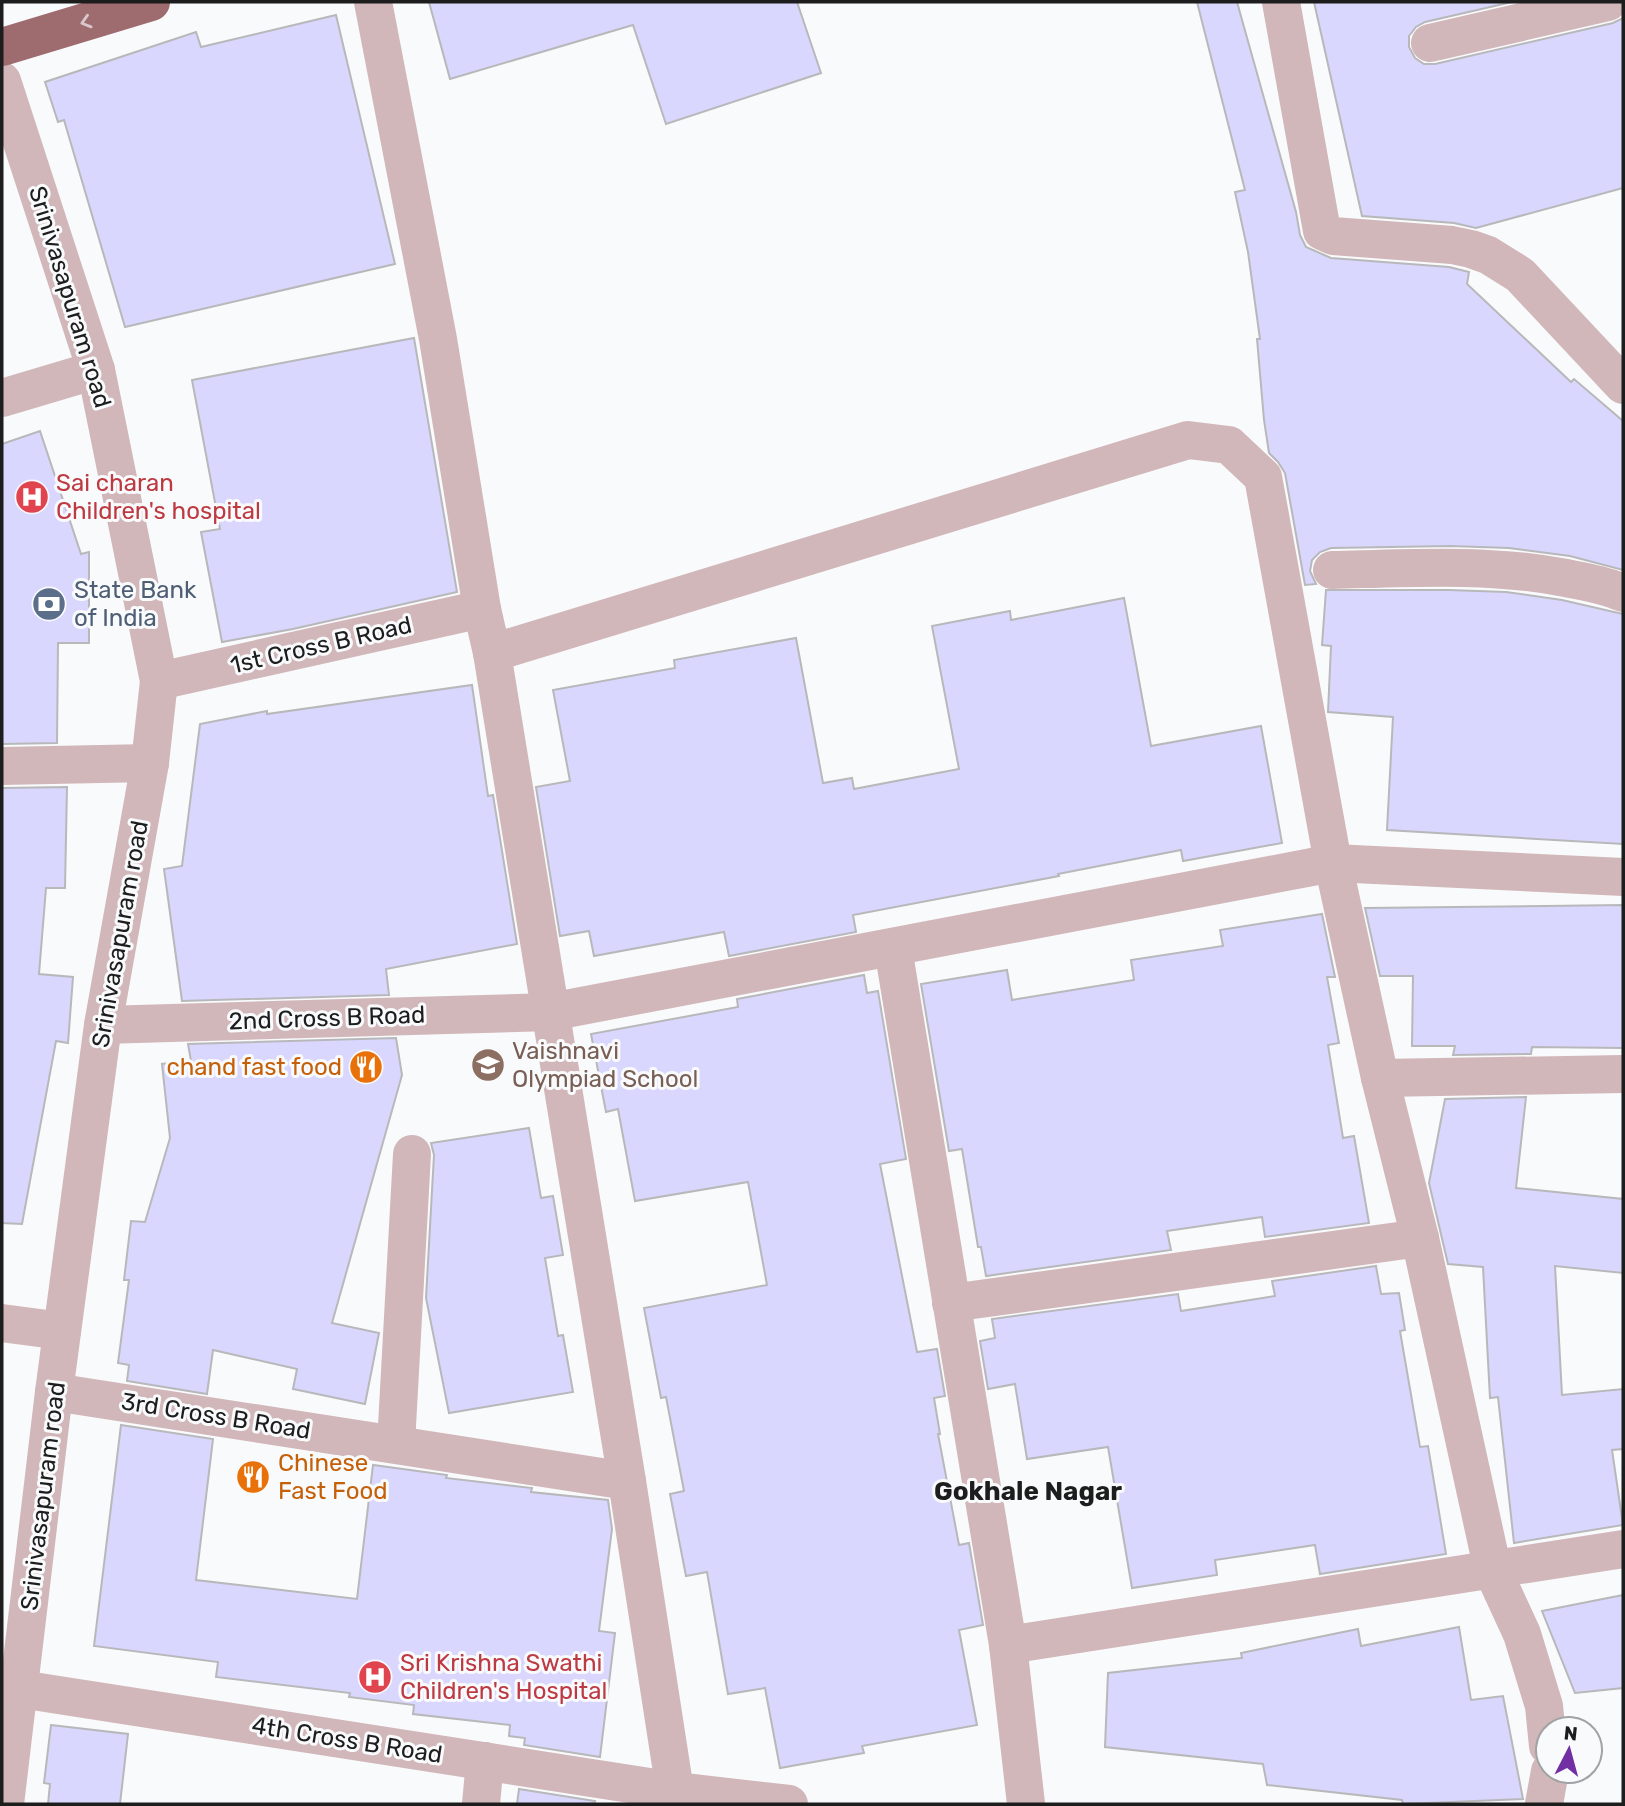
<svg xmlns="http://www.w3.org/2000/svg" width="1625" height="1806" viewBox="0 0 1625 1806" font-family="Rubik,sans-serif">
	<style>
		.building { fill: #d9d7fe; stroke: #b8b8ba; stroke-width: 2 }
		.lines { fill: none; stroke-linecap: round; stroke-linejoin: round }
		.minor { stroke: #d1b7b9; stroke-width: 38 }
		.highway { stroke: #9e6b6f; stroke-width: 38 }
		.oneway { stroke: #d9c8cb }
		.labels { text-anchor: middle; stroke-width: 6; stroke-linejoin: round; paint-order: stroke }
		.street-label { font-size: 24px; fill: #1d1d1e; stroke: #f9fafc }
		.health-label { font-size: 24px; fill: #be3a42; stroke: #f9fafc; text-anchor: start }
		.service-label { font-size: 24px; fill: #4e5e75; stroke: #f9fafc; text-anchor: start }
		.education-label { font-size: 24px; fill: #785e54; stroke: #f9fafc; text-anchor: start }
		.food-label { font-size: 24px; fill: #c56008; stroke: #f9fafc; text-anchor: end }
		.neighbourhood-label { font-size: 26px; font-weight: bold; fill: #1d1d1e; stroke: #f9fafc }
	</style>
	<rect width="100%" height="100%" fill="#f9fafc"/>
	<g class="building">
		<path d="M 429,2 L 797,2 L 821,73 L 666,124 L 633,25 L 450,79 Z"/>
		<path d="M 1197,2 L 1237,2 L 1296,212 L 1300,235 L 1306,247 L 1331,258 L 1449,267 L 1469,272 L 1467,284 L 1571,382 L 1574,379 L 1623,421 L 1623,570 L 1570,556 L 1509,548 L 1450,546 L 1331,548 L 1320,552 L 1312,560 L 1310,571 L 1316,584 L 1305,585 L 1285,473 L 1278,462 L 1269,453 L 1264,420 L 1257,339 L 1260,339 L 1248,252 L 1235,192 L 1245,190 Z"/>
		<path d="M 1314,2 L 1512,2 L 1425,22 L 1416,27 L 1409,36 L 1409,47 L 1415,58 L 1424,64 L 1435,64 L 1613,23 L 1623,18 L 1623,188 L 1476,228 L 1454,223 L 1362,216 Z"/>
		<path d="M 336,15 L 395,264 L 125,327 L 64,120 L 58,122 L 45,82 L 196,32 L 201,47 Z"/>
		<path d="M 414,338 L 457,592 L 293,629 L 222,642 L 201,532 L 220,529 L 192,380 Z"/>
		<path d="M 40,431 L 81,554 L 89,552 L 89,643 L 58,643 L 57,743 L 2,744 L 2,444 Z"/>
		<path d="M 1326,590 L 1449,590 L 1506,592 L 1562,600 L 1623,614 L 1623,844 L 1387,830 L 1393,717 L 1328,712 L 1331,646 L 1322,645 Z"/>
		<path d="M 1124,598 L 1151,746 L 1261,726 L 1282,843 L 1183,861 L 1181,850 L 1058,874 L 1059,876 L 853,915 L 856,932 L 729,956 L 724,932 L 594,956 L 589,931 L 560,936 L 536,787 L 570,781 L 553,690 L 675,668 L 674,660 L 796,638 L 823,783 L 852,778 L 854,789 L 959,769 L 932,626 L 1010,611 L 1011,620 Z"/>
		<path d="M 472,685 L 488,796 L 493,795 L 517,944 L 386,969 L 389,995 L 182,1001 L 164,869 L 182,866 L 200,724 L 267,711 L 267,714 Z"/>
		<path d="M 67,787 L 65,888 L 46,888 L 39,974 L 73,977 L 68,1043 L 56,1041 L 22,1224 L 2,1223 L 2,788 Z"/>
		<path d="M 1623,905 L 1623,1048 L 1532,1047 L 1531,1054 L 1453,1055 L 1455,1046 L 1412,1046 L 1413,976 L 1380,976 L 1365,908 Z"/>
		<path d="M 1322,914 L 1335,977 L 1327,977 L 1339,1043 L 1328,1045 L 1343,1138 L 1354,1136 L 1369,1223 L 1265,1237 L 1262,1217 L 1167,1231 L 1171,1250 L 986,1276 L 981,1247 L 978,1247 L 962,1149 L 949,1151 L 921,984 L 1007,970 L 1012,1000 L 1134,980 L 1131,960 L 1223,946 L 1220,930 Z"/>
		<path d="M 864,975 L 867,993 L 878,991 L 906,1159 L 880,1164 L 917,1352 L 937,1349 L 945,1396 L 934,1398 L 940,1434 L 938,1434 L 959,1545 L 969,1543 L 983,1625 L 959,1630 L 977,1725 L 862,1746 L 864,1753 L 780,1768 L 765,1688 L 728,1694 L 707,1572 L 686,1576 L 670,1494 L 684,1491 L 666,1397 L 661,1398 L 644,1308 L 767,1285 L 748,1182 L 635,1201 L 618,1109 L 606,1112 L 591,1034 L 738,1007 L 737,999 Z"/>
		<path d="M 396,1038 L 402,1075 L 332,1323 L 379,1333 L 365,1404 L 293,1389 L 297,1369 L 213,1350 L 207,1394 L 127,1381 L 129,1365 L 118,1363 L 129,1280 L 124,1280 L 131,1221 L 145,1222 L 170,1138 L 162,1064 L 191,1061 L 188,1044 Z"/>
		<path d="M 1526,1097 L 1516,1188 L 1623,1199 L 1623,1273 L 1555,1266 L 1562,1395 L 1623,1389 L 1623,1449 L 1612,1450 L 1623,1525 L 1514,1543 L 1498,1397 L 1490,1398 L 1483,1267 L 1448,1264 L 1429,1183 L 1445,1099 Z"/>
		<path d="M 529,1128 L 541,1198 L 553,1196 L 563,1255 L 545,1258 L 558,1336 L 563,1335 L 573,1392 L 449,1413 L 426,1298 L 434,1155 L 431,1143 Z"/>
		<path d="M 1376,1266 L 1381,1294 L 1399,1293 L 1405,1330 L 1400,1331 L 1420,1447 L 1428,1446 L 1446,1554 L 1320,1574 L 1315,1545 L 1215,1560 L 1217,1575 L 1132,1588 L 1108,1447 L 1027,1459 L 1015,1384 L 988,1389 L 980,1341 L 995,1338 L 992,1319 L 1178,1294 L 1181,1311 L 1275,1296 L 1272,1281 Z"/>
		<path d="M 121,1425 L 213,1439 L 196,1580 L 357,1599 L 373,1465 L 447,1475 L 446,1478 L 532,1488 L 531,1492 L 608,1500 L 612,1529 L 599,1631 L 615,1633 L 600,1757 L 524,1745 L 525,1738 L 509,1736 L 510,1725 L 413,1714 L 414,1705 L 349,1697 L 350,1693 L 216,1677 L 218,1662 L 94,1646 Z"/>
		<path d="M 1623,1595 L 1623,1688 L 1575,1693 L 1542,1611 Z"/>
		<path d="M 1459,1627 L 1471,1700 L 1503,1696 L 1523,1799 L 1403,1804 L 1402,1800 L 1267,1785 L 1263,1764 L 1105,1747 L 1108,1673 L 1242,1658 L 1241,1653 L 1358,1629 L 1361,1646 Z"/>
		<path d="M 51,1725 L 128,1734 L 120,1804 L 48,1804 L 50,1784 L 44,1783 Z"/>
		<path d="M 519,1789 L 595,1801 L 594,1804 L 517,1804 Z"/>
	</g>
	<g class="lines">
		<g class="minor">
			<path d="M 373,2 L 438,339 L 482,609 L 492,653 L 627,1481 L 675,1791"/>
			<path d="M 1281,2 L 1322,231 L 1333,236 L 1452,245 L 1471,249 L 1488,255 L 1520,275 L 1623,385"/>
			<path d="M 1430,43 L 1608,2"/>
			<path d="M 2,81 L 96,370 L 159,681 L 150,763 L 103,1025 L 54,1392 L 5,1804"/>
			<path d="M 2,398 L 96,370"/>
			<path d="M 1332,570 C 1410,568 1489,563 1566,578 C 1586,582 1605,585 1623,593"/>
			<path d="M 492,653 L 1188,440 L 1229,445 L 1263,477 L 1333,863 L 1380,1078 L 1420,1238 L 1493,1571 L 1522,1634 L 1544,1706 L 1548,1746"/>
			<path d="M 159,681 L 482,609"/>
			<path d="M 2,766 L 150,763"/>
			<path d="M 893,948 L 1008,1645 L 1026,1804"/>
			<path d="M 103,1025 L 550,1012 L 1333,863 L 1623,877"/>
			<path d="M 1380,1078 L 1623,1074"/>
			<path d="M 951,1303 L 1420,1238"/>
			<path d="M 2,1323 L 62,1331"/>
			<path d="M 54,1392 L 627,1481"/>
			<path d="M 396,1444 L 412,1154"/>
			<path d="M 1008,1645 L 1623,1549"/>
			<path d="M 20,1689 L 675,1791 L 789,1804"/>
			<path d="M 481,1804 L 485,1761"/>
			<path d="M 1544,1804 L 1550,1771"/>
		</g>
		<path class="highway" d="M 2,47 L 151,2"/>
	</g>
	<defs><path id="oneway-chevron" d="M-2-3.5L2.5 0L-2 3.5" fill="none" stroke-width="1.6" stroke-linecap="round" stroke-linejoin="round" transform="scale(1.75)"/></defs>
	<use class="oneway" href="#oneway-chevron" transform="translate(86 22) rotate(163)"/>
	<defs>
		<g id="hospital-disc" transform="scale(1.75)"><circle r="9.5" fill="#e0444e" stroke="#f9fafc"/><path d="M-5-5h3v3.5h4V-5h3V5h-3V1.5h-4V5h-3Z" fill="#fff"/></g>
		<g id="bank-disc" transform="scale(1.75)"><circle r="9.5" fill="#5c6f8a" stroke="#f9fafc"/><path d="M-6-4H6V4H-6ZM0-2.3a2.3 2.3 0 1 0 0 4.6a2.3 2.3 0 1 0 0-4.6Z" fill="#fff"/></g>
		<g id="university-disc" transform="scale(1.75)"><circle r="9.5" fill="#8d6e63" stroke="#f9fafc"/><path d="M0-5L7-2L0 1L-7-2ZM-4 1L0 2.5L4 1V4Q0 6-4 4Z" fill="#fff"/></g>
		<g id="restaurant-disc" transform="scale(1.75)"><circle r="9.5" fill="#e8710a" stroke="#f9fafc"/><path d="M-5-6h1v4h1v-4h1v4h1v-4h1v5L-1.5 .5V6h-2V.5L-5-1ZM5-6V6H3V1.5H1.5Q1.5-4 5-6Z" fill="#fff"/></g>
	</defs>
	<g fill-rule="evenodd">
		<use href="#hospital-disc" x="32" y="497"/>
		<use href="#bank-disc" x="49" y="604"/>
		<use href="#university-disc" x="488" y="1065"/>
		<use href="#restaurant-disc" x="366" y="1067"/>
		<use href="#restaurant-disc" x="253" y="1477"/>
		<use href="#hospital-disc" x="375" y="1677"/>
	</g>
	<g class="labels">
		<g class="street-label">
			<text transform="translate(70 297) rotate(73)" y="8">Srinivasapuram road</text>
			<text transform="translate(321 645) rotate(-13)" y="8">1st Cross B Road</text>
			<text transform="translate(120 934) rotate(-80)" y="8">Srinivasapuram road</text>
			<text transform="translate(327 1018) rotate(-2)" y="8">2nd Cross B Road</text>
			<text transform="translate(216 1416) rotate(9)" y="8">3rd Cross B Road</text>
			<text transform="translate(43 1496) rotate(-83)" y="8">Srinivasapuram road</text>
			<text transform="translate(347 1740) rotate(9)" y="8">4th Cross B Road</text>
		</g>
		<g class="health-label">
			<text x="56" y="491">Sai charan<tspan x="56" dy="28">Children's hospital</tspan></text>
			<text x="400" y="1671">Sri Krishna Swathi<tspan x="400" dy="28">Children's Hospital</tspan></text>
		</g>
		<g class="service-label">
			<text x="74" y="598">State Bank<tspan x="74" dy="28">of India</tspan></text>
		</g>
		<g class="education-label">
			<text x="512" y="1059">Vaishnavi<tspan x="512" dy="28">Olympiad School</tspan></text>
		</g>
		<g class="food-label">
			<text x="342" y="1075">chand fast food</text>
			<text x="278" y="1471" text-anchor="start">Chinese<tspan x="278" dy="28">Fast Food</tspan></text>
		</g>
		<g class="neighbourhood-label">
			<text x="1028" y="1500">Gokhale Nagar</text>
		</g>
	</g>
	<rect width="1625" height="1806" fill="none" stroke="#1d1d1e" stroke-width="7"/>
	<g transform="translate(1569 1750) rotate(6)"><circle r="33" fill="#f9fafc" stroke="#a1a2a3" stroke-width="2"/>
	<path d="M0-5L12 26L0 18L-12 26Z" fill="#712fa3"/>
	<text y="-10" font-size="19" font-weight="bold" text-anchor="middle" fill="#1d1d1e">N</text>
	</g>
</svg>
